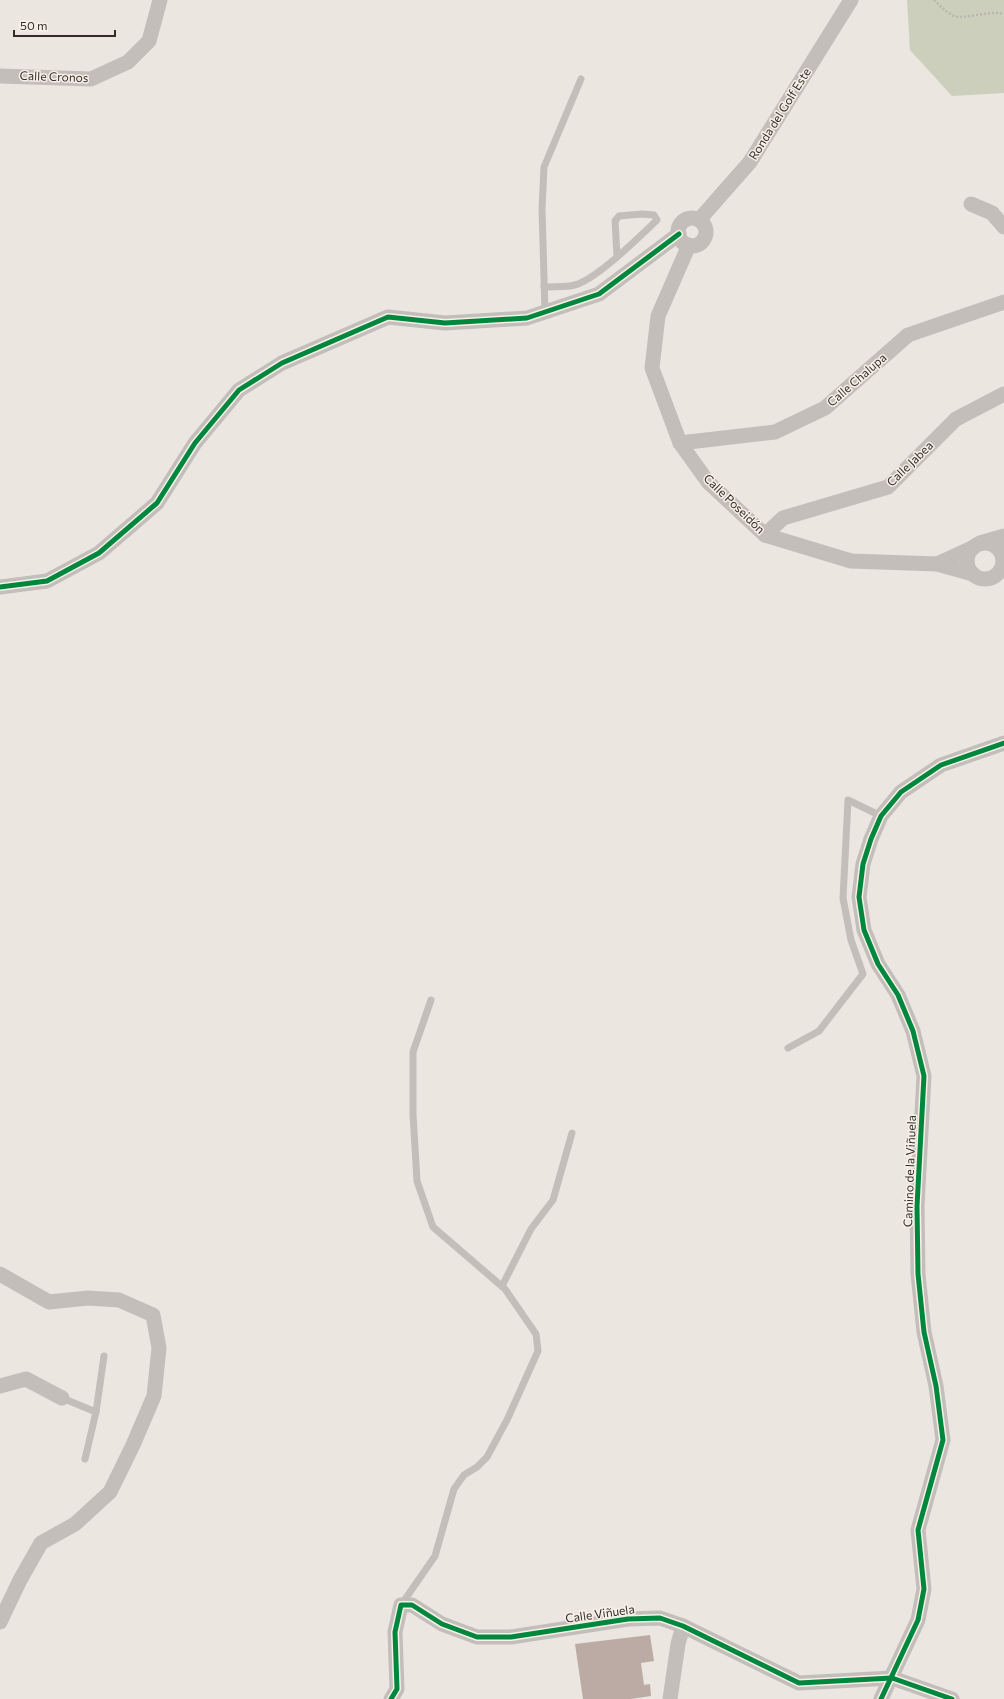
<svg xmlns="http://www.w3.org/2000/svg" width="1004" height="1699" viewBox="0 0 1004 1699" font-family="Commissioner,sans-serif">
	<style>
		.green { fill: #cccfbc }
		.building { fill: #bcaba4 }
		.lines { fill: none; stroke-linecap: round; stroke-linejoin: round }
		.path { stroke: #bcb6b2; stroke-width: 2.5; stroke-dasharray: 2 2; stroke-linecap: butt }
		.lane { stroke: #c3beba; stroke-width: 7 }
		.street { stroke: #c3beba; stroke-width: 15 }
		.cycleway-casing { stroke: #f7f0e8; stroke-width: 8 }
		.cycleway { stroke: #00873e; stroke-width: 5 }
		.labels { text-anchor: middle; stroke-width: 3; stroke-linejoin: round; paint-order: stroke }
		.street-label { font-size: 12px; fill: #332c28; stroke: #f7f0e8 }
	</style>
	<rect width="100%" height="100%" fill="#ebe6e0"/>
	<path class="green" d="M 907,0 L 1004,0 L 1004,93 L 952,96 L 910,50 Z"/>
	<path class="building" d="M 650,1635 L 654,1661 L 641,1663 L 644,1685 L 650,1684 L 651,1696 L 631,1699 L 583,1699 L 575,1644 Z"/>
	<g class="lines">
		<path class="path" d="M 934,0 C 940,6 946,12 954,16 C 964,20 988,10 1004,14"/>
		<g class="lane">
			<path d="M 544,287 C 555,286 569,288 578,284 C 601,275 638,238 657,220 L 654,215 L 642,214 L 619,216 L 615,221 L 617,256"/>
			<path d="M 545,312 L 542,209 L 544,167 L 581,79"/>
			<path d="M 788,1048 L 819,1031 L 863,974 L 851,940 L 843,898 L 848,800 L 881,816"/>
			<path d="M 502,1286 L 531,1229 L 553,1200 L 572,1133"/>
			<path d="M 62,1398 L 96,1412"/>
			<path d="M 85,1459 L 96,1412 L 104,1356"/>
			<path d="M 401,1605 L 435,1556 L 454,1489 L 464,1475 L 477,1467 L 487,1457 L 507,1420 L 538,1351 L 536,1334 L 505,1289 L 433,1227 L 417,1181 L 413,1114 L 413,1052 L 431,1000"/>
		</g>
		<g class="street">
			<path d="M 0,76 L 91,79 L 128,62 L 149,41 L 160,0"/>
			<path d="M 971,204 L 992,213 L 1004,227"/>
			<circle cx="692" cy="232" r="14"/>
			<path d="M 699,220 L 750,162 L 851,0"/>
			<path d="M 689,245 L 658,316 L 652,368 L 680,443 L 708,482 L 765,535 L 851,561 L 937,564 L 973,574"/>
			<path d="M 680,443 L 775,432 L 825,408 L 908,335 L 1004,302"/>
			<path d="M 765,535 L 783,518 L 888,487 L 956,419 L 1004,394"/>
			<path d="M 980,543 L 1004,536"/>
			<circle cx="985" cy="561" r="18"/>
			<path d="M 937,564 L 974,547"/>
			<path d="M 0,587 L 47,581 L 99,553 L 157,503 L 195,443 L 239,390 L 282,363 L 388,317 L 445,323 L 527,318 L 599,294 L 679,234"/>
			<path d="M 0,1274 L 49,1302 L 88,1298 L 119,1300 L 153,1315 L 159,1348 L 154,1396 L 133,1445 L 110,1492 L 75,1524 L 41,1543 L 20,1580 L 0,1622"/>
			<path d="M 0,1386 L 26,1379 L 62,1398"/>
			<path d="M 391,1699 L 397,1689 L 395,1632 L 401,1605 L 412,1605 L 442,1624 L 477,1637 L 511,1637 L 628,1619 L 660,1618 L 683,1626 L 799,1683 L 892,1678 L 952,1699"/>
			<path d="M 670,1699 L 678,1644 L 683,1626"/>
			<path d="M 881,1699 L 918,1620 L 924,1589 L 918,1530 L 943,1440 L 936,1386 L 924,1332 L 918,1274 L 917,1206 L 924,1076 L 913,1031 L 898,995 L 878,964 L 864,930 L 859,897 L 863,864 L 871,839 L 881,816 L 901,792 L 941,765 L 1004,743"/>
		</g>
		<g class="cycleway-casing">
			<g id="cycleway">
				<path d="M 0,587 L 47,581 L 99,553 L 157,503 L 195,443 L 239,390 L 282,363 L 388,317 L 445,323 L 527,318 L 599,294 L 679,234"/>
				<path d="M 391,1699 L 397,1689 L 395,1632 L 401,1605 L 412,1605 L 442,1624 L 477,1637 L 511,1637 L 628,1619 L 660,1618 L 683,1626 L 799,1683 L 892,1678 L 952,1699"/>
				<path d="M 881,1699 L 918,1620 L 924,1589 L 918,1530 L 943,1440 L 936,1386 L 924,1332 L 918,1274 L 917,1206 L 924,1076 L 913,1031 L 898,995 L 878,964 L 864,930 L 859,897 L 863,864 L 871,839 L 881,816 L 901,792 L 941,765 L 1004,743"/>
			</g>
		</g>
		<use href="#cycleway" class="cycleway"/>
	</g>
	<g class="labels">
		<g class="street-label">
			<text transform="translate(54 77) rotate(2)" y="4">Calle Cronos</text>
			<text transform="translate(780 114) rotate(-58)" y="4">Ronda del Golf Este</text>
			<text transform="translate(857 380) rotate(-41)" y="4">Calle Chalupa</text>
			<text transform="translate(910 464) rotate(-44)" y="4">Calle Jabea</text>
			<text transform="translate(734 504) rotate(44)" y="4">Calle Poseidón</text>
			<text transform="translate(910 1171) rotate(-88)" y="4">Camino de la Viñuela</text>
			<text transform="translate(600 1614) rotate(-8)" y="4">Calle Viñuela</text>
		</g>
	</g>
	<path d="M14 30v6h101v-6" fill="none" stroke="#332c28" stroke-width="2"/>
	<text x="20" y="30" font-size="12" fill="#332c28" stroke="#f7f0e8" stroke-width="3" paint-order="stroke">50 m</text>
</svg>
